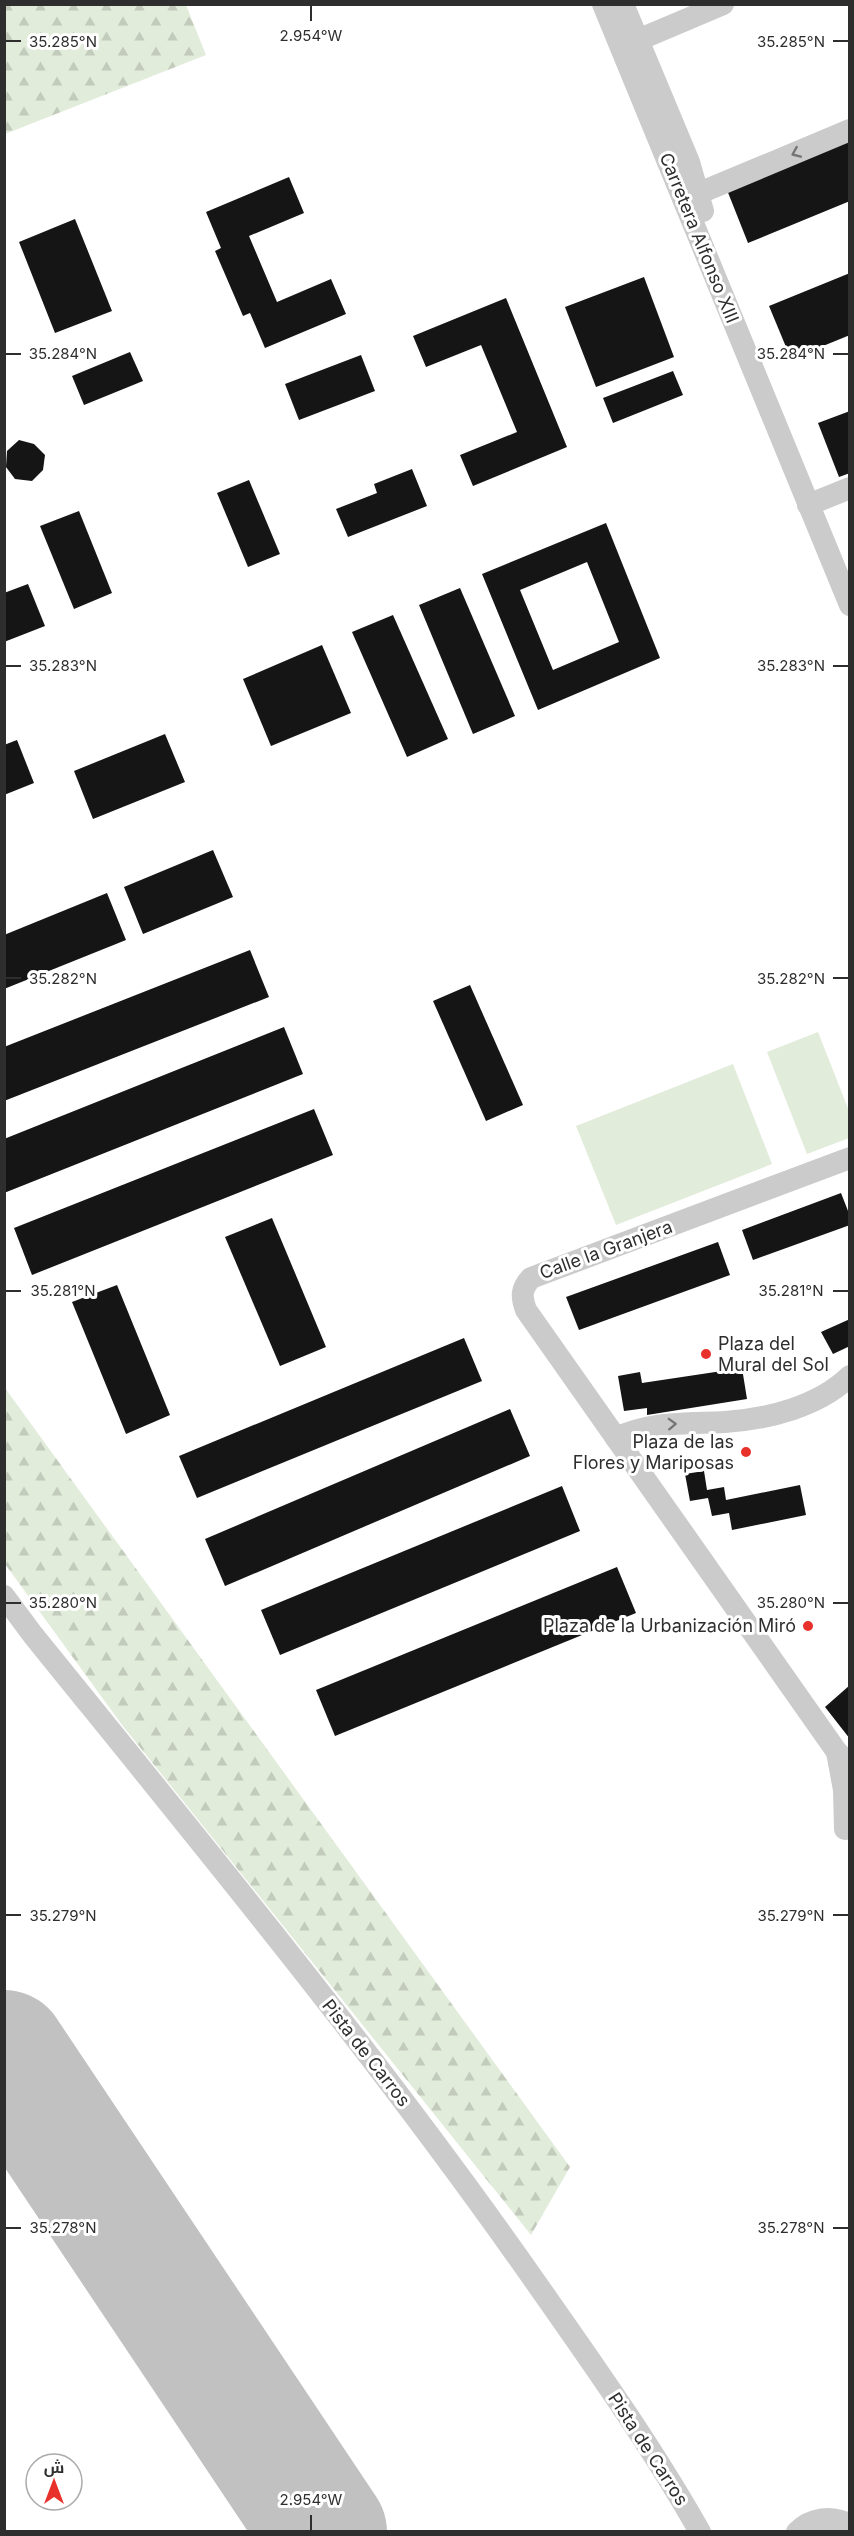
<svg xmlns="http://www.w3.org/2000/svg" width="854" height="2536" viewBox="0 0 854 2536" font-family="Inter,Cairo,sans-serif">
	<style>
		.forest { fill: url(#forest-firs) }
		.green { fill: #e2ecdb }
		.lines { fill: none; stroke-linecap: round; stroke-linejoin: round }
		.runway { stroke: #c1c1c1; stroke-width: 126 }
		.building { fill: #151515; fill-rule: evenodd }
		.minor { stroke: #cbcbcb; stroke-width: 22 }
		.oneway { stroke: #757575 }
		.ticks { fill: none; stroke: #2e2e2e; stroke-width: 2 }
		.poi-dot { fill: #e9312b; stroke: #fff; stroke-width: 2 }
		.labels { text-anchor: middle; stroke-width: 6; stroke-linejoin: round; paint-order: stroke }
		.street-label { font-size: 18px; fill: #2e2e2e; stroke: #fff }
		.poi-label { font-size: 18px; fill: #2e2e2e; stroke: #fff; text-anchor: end }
		.ticks-label { font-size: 15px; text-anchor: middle; fill: #2e2e2e; stroke: #fff; stroke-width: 6; stroke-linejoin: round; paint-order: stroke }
	</style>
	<defs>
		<pattern id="forest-firs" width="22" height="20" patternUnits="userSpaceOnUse" patternTransform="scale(1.5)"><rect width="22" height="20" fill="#e2ecdb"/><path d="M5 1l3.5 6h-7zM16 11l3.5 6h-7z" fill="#c2cbbc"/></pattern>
	</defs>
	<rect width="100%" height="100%" fill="#fff"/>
	<g class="forest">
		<path d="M 5,4 L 186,5 L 206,55 L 5,134 Z"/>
		<path d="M 5,1388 L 570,2167 L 531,2235 L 122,1725 L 5,1564 Z"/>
	</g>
	<g class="green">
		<path d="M 818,1032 L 849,1111 L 849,1138 L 807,1154 L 767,1052 Z"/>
		<path d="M 733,1064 L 772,1164 L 616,1225 L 576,1126 Z"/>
	</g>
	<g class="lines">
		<path class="runway" d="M 4,2053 L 324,2532"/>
	</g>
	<g class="building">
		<path d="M 850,134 L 850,201 L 748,243 L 725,185 Z"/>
		<path d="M 289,177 L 304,213 L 249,236 L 277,302 L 331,279 L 346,314 L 265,348 L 250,313 L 243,316 L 215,251 L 221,248 L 206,212 Z"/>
		<path d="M 75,219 L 112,311 L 55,333 L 19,242 Z"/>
		<path d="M 850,273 L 850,335 L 791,359 L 769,306 Z"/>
		<path d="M 644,277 L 674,357 L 596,387 L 565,307 Z"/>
		<path d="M 506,298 L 567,447 L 473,486 L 460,455 L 517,432 L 481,345 L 426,367 L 413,336 Z"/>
		<path d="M 130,352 L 143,381 L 84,405 L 72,376 Z"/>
		<path d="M 361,355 L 375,391 L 299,420 L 285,384 Z"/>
		<path d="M 673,371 L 683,395 L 613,423 L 603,398 Z"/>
		<path d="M 850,411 L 850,473 L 839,477 L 818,423 Z"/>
		<path d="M 19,440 L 34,444 L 45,455 L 43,470 L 32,481 L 15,479 L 6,467 L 7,451 Z"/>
		<path d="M 412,469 L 427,506 L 348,537 L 336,509 L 377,493 L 374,484 Z"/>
		<path d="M 249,480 L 280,554 L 248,567 L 217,493 Z"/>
		<path d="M 79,511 L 112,593 L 74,609 L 40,526 Z"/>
		<path d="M 606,523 L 660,658 L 538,710 L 482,574 ZM 587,562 L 619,642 L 553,670 L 520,590 Z"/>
		<path d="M 28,584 L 45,626 L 4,642 L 4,593 Z"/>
		<path d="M 460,588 L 515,716 L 473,734 L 419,605 Z"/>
		<path d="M 393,615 L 448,739 L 407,757 L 352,632 Z"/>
		<path d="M 322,645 L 351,713 L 271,746 L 243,679 Z"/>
		<path d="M 165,734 L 185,782 L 93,819 L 74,771 Z"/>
		<path d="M 17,740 L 34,783 L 4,795 L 4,745 Z"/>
		<path d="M 213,850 L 233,897 L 143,934 L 124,887 Z"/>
		<path d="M 107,893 L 126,940 L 4,989 L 4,935 Z"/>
		<path d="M 250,950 L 269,997 L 4,1101 L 4,1047 Z"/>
		<path d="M 470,985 L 523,1105 L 486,1121 L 433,1001 Z"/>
		<path d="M 284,1027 L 303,1074 L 4,1193 L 4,1139 Z"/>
		<path d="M 314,1109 L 333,1155 L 32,1275 L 14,1228 Z"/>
		<path d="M 841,1193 L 850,1216 L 850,1225 L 753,1260 L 742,1230 Z"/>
		<path d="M 272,1218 L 326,1347 L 280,1366 L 225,1237 Z"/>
		<path d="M 718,1242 L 730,1275 L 579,1330 L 566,1297 Z"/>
		<path d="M 117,1285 L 170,1415 L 126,1434 L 72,1302 Z"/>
		<path d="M 850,1319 L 850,1346 L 833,1354 L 821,1332 Z"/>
		<path d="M 464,1338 L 482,1381 L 197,1498 L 179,1456 Z"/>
		<path d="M 742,1368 L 747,1399 L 647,1415 L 647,1408 L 624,1411 L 618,1376 L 640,1372 L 642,1383 Z"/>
		<path d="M 510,1409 L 530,1456 L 225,1586 L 205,1539 Z"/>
		<path d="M 704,1471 L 707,1490 L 724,1487 L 726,1500 L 800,1485 L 806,1515 L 732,1530 L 729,1513 L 712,1516 L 708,1498 L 690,1501 L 685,1474 Z"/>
		<path d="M 562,1486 L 580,1531 L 280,1655 L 261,1610 Z"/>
		<path d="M 617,1567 L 636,1613 L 335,1736 L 316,1690 Z"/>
		<path d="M 850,1685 L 850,1739 L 825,1707 Z"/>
	</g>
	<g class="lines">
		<g class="minor">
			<path d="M 603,4 L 850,605"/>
			<path d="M 623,4 L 689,162 L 703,211"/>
			<path d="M 638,40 L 723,4"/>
			<path d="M 697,194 L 850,130"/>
			<path d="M 808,505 L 850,488"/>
			<path d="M 850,1158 L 531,1278 C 521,1289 521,1296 526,1310 L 837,1752 L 850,1765"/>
			<path d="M 616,1438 C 652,1421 687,1424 725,1422 C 768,1419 818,1407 850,1376"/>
			<path d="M 4,1596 L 33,1635 C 206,1849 382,2062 539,2287 C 595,2367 652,2447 700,2532"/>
			<path d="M 837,1752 L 844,1790 L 845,1829"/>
			<path d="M 797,2532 C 811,2518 832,2515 850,2525"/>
		</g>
	</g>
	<defs><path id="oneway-chevron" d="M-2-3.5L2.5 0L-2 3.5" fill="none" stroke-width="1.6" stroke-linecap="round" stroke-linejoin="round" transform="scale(1.5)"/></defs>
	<g class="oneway">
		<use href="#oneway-chevron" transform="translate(796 153) rotate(157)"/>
		<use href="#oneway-chevron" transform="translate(672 1424) rotate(-2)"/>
	</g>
	<path class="ticks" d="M 311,6 L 311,21M 6,41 L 21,41M 833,41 L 848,41M 6,354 L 21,354M 833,354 L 848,354M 6,666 L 21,666M 833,666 L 848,666M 6,978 L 21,978M 833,978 L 848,978M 6,1291 L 21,1291M 833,1291 L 848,1291M 6,1603 L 21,1603M 833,1603 L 848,1603M 6,1915 L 21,1915M 833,1915 L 848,1915M 6,2228 L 21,2228M 833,2228 L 848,2228M 311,2515 L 311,2530"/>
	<g class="poi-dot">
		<circle cx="706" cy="1354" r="6"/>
		<circle cx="746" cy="1452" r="6"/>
		<circle cx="808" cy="1626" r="6"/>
	</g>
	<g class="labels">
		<g class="street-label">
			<text transform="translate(699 238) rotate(68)" y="6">Carretera Alfonso XIII</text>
			<text transform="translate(606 1250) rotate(-20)" y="6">Calle la Granjera</text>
			<text transform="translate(366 2053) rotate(52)" y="6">Pista de Carros</text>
			<text transform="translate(648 2449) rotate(57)" y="6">Pista de Carros</text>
		</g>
		<g class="poi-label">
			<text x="718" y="1350" text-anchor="start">Plaza del<tspan x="718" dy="21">Mural del Sol</tspan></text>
			<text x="734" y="1448">Plaza de las<tspan x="734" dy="21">Flores y Mariposas</tspan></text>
			<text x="796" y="1632">Plaza de la Urbanización Miró</text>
		</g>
	</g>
	<g class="ticks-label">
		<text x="311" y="41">2.954°W</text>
		<text x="63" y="47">35.285°N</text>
		<text x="791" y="47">35.285°N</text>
		<text x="63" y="359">35.284°N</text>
		<text x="791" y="359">35.284°N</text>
		<text x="63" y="671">35.283°N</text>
		<text x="791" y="671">35.283°N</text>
		<text x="63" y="984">35.282°N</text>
		<text x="791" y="984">35.282°N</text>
		<text x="63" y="1296">35.281°N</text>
		<text x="791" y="1296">35.281°N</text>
		<text x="63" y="1608">35.280°N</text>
		<text x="791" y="1608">35.280°N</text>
		<text x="63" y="1921">35.279°N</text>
		<text x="791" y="1921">35.279°N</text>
		<text x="63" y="2233">35.278°N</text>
		<text x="791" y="2233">35.278°N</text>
		<text x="311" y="2505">2.954°W</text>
	</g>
	<rect width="854" height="2536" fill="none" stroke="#2e2e2e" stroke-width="12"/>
	<g transform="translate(54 2482)"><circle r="28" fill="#ffffff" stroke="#ababab" stroke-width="1.5"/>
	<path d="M0-4.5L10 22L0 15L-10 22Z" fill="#e9312b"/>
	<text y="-9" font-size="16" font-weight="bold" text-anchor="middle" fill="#2e2e2e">ش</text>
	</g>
</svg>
